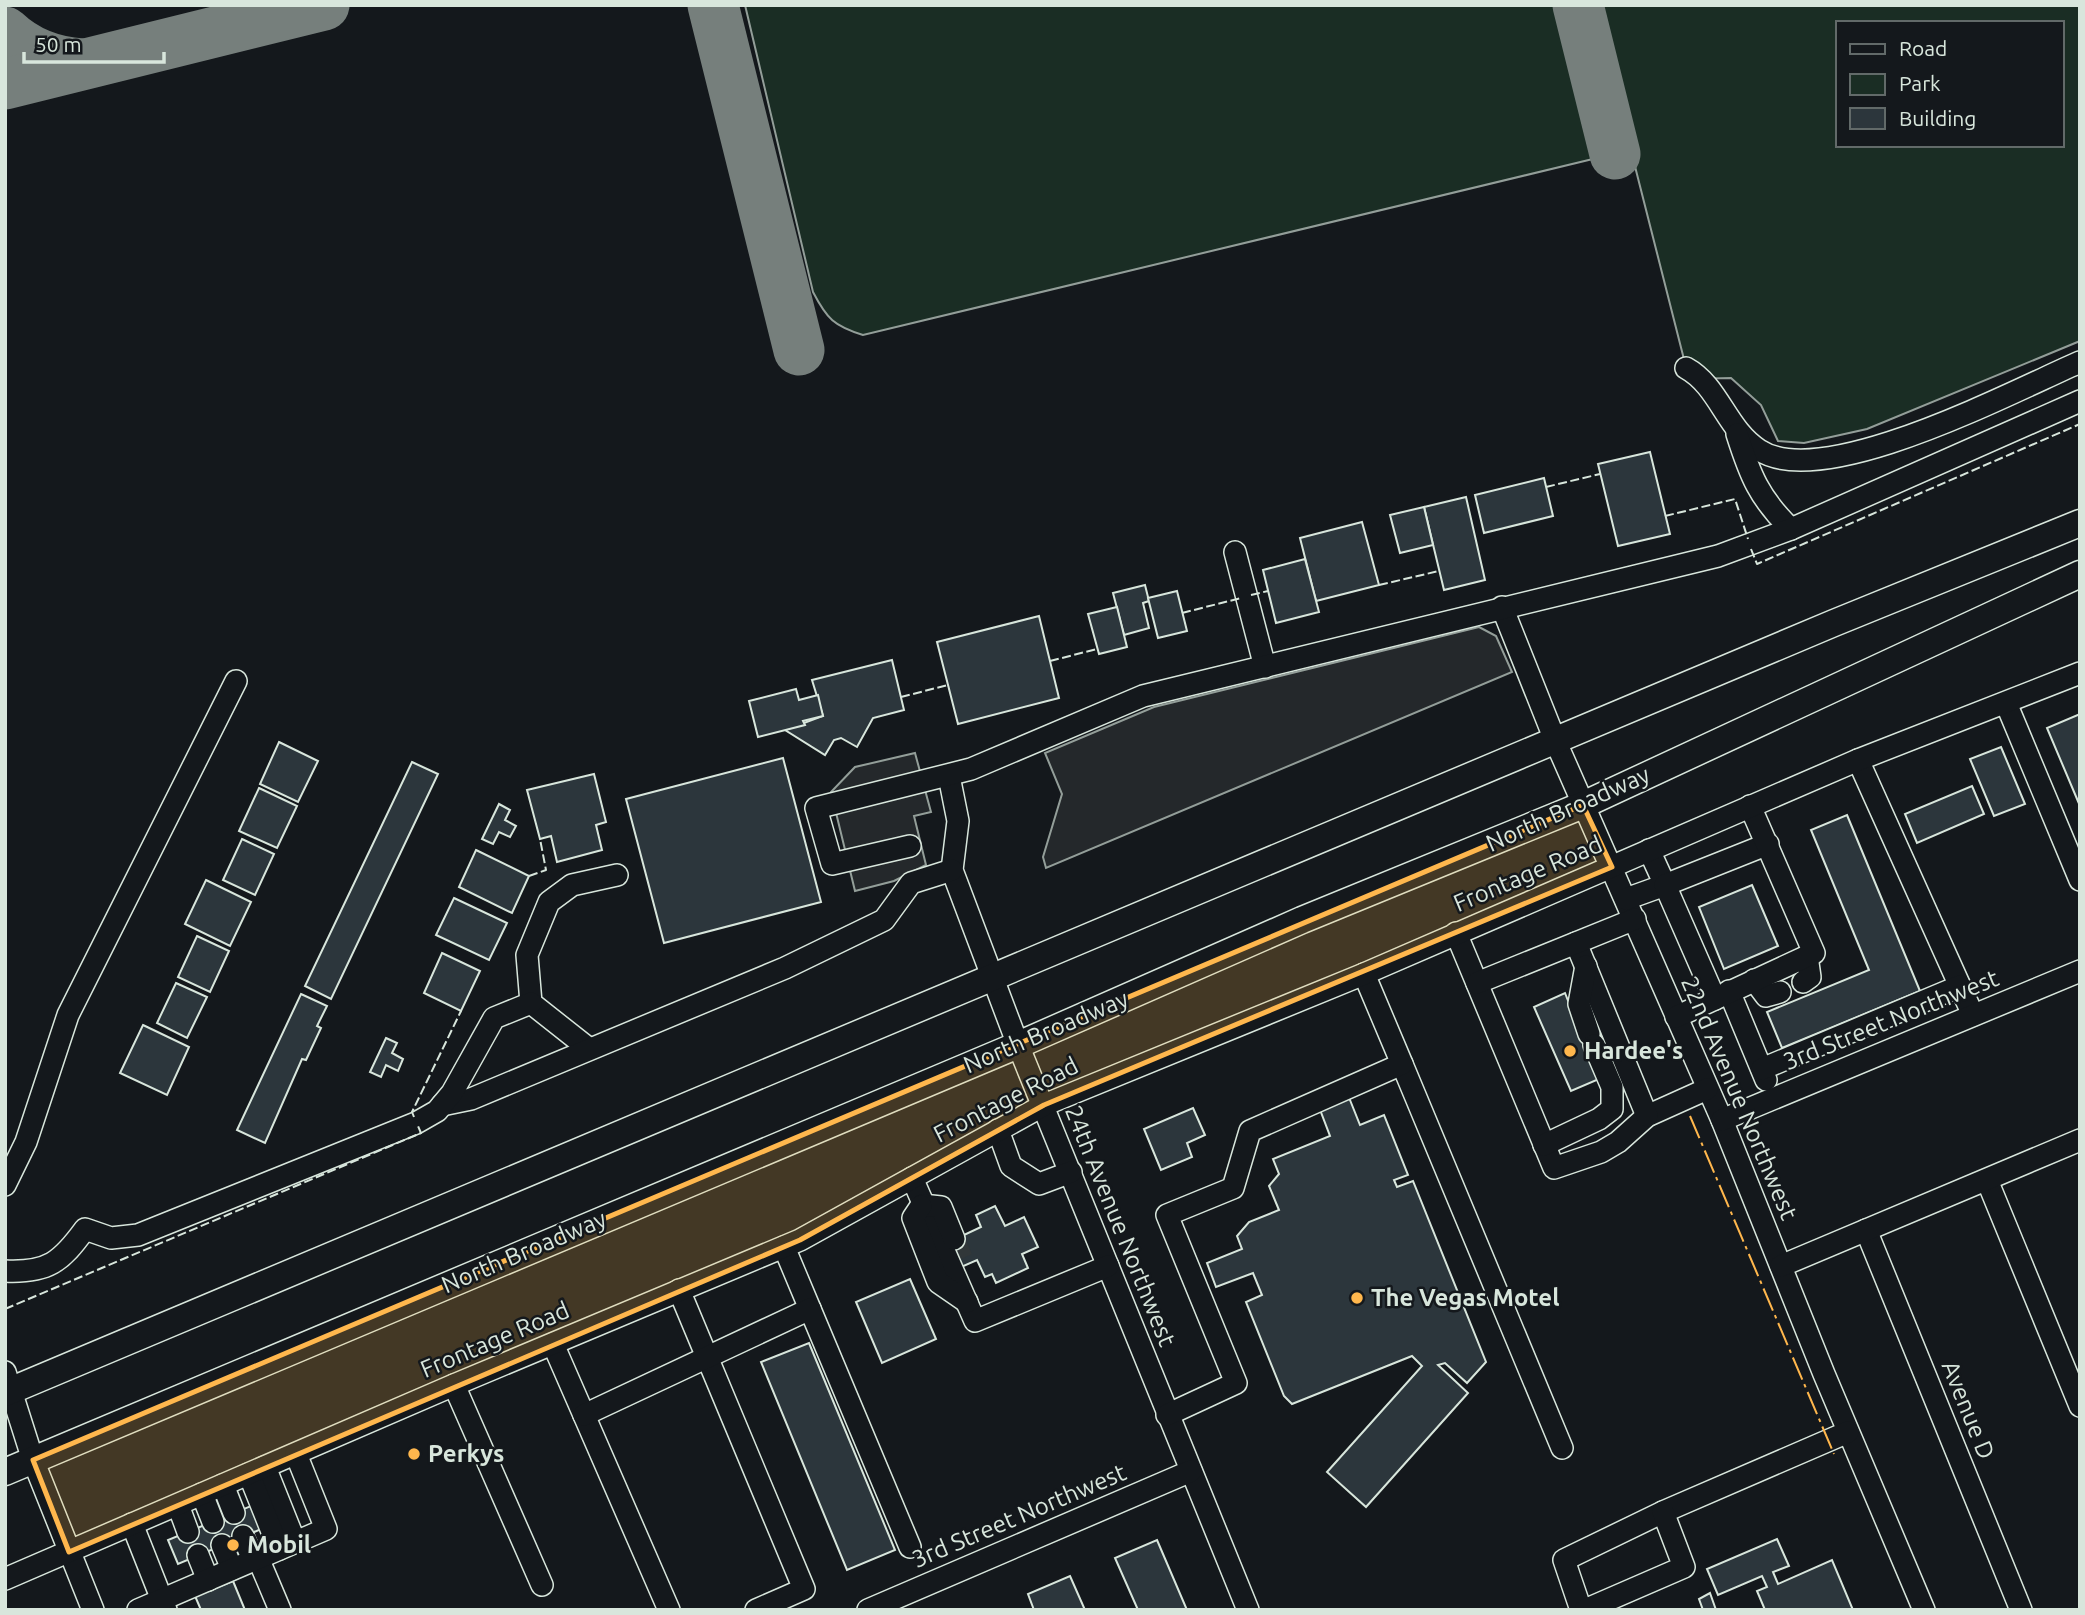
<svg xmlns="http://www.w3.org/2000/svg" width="2085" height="1615" viewBox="0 0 2085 1615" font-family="Ubuntu,sans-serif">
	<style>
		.green { fill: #1a2d24; stroke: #939e99; stroke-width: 2; fill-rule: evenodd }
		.parking { fill: #24282b; stroke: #939e99; stroke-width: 2 }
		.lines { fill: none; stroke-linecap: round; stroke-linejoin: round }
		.taxiway { stroke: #767f7c; stroke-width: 51 }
		.building { fill: #2c363c; stroke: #d8e6dc; stroke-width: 2 }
		.minor-tunnel { stroke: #313739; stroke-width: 21; stroke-dasharray: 21 10; stroke-linecap: butt }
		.minor-casing { stroke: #d8e6dc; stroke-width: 24 }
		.major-casing { stroke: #d8e6dc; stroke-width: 29 }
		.minor { stroke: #14181c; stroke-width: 21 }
		.major { stroke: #14181c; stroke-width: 26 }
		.fence { stroke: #d8e6dc; stroke-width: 2; stroke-dasharray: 9 3.5; stroke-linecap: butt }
		.power { stroke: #ffb74d; stroke-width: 2; stroke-dasharray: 24 5 3.5 5; stroke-linecap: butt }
		.marked { fill: #ffb74d; fill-opacity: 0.2; stroke: #ffb74d; stroke-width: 5; stroke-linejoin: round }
		.poi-dot { fill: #ffb74d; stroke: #14181c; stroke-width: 2.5 }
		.labels { text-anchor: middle; stroke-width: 5; stroke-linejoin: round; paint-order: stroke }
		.street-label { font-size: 24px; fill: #d8e6dc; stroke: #14181c }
		.poi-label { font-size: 24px; font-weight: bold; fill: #d8e6dc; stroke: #14181c; text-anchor: start }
	</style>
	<rect width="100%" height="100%" fill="#14181c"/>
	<g class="green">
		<path d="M 745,5 L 1559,5 L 1597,158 L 863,335 C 834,326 827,319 813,292 Z"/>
		<path d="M 1594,5 L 2080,5 L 2080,341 L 1867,429 L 1804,443 L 1778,441 L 1761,405 L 1731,378 L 1689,379 ZM 1838,23 L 2062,23 L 2062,145 L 1838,145 Z"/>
	</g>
	<g class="parking">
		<path d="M 1479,627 L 1496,636 L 1512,672 L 1046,868 L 1043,857 L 1062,794 L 1045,753 L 1154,707 Z"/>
		<path d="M 915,753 L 931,812 L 914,816 L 926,865 L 894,881 L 855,891 L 831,792 L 855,767 Z"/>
	</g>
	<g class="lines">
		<g class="taxiway">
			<path d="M 713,5 L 799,350"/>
			<path d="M 1578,5 L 1615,154"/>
			<path d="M 5,32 C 27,53 53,62 82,64"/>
			<path d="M 5,84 L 324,5"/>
		</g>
	</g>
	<g class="building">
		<path d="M 1650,452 L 1670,534 L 1618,546 L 1598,464 Z"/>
		<path d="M 1544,478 L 1553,516 L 1484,533 L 1475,495 Z"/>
		<path d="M 1466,497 L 1485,580 L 1444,590 L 1424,507 Z"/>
		<path d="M 1424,507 L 1433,545 L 1400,553 L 1390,515 Z"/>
		<path d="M 1362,522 L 1379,585 L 1316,601 L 1300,538 Z"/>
		<path d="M 1305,559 L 1319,612 L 1276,623 L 1263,570 Z"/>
		<path d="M 1145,585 L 1149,601 L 1143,603 L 1149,628 L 1124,635 L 1113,593 Z"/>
		<path d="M 1177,591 L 1187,631 L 1158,638 L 1148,598 Z"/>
		<path d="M 1117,607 L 1127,647 L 1099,654 L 1088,614 Z"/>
		<path d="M 1039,616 L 1059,698 L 958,724 L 937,642 Z"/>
		<path d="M 892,660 L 904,710 L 873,718 L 857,747 L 841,738 L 834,740 L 825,755 L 785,730 L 823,716 L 812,680 Z"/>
		<path d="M 796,689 L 799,700 L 818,695 L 823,716 L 803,721 L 805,725 L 758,737 L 749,701 Z"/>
		<path d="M 2080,714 L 2080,806 L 2047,728 Z"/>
		<path d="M 279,742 L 318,761 L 298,802 L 260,784 Z"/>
		<path d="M 2001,747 L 2025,804 L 1994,816 L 1970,759 Z"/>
		<path d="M 783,758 L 821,902 L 664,943 L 626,799 Z"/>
		<path d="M 412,762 L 438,774 L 331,999 L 305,986 Z"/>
		<path d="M 594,774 L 606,822 L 596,825 L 602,850 L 557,862 L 551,836 L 540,839 L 527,790 Z"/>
		<path d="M 1972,786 L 1984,814 L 1917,843 L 1905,814 Z"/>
		<path d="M 259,788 L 297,806 L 277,848 L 239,831 Z"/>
		<path d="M 499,804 L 510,810 L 505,820 L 516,826 L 510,837 L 499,832 L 493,844 L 482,839 Z"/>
		<path d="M 1847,815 L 1920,991 L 1782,1048 L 1767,1012 L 1869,970 L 1811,830 Z"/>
		<path d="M 242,839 L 274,854 L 255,895 L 223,880 Z"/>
		<path d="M 476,850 L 529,876 L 512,913 L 459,887 Z"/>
		<path d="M 206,880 L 251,902 L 230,946 L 185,924 Z"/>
		<path d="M 1752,885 L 1778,946 L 1724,969 L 1699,907 Z"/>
		<path d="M 454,898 L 507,923 L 489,960 L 436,935 Z"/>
		<path d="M 197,936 L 229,951 L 210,992 L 178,977 Z"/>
		<path d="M 442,953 L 480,971 L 461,1011 L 424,993 Z"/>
		<path d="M 176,983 L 207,997 L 187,1038 L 157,1023 Z"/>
		<path d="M 1565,993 L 1599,1079 L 1571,1091 L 1534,1007 Z"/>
		<path d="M 301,994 L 327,1006 L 317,1026 L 321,1028 L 306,1060 L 302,1059 L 265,1143 L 237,1130 Z"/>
		<path d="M 143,1025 L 189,1047 L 167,1095 L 120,1073 Z"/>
		<path d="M 386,1038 L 397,1043 L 392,1053 L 403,1059 L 398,1071 L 386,1065 L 381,1077 L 370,1072 Z"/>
		<path d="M 1348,1095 L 1360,1125 L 1384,1115 L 1408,1175 L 1394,1180 L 1397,1187 L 1413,1181 L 1486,1362 L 1467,1383 L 1445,1363 L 1438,1365 L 1468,1393 L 1366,1507 L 1327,1472 L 1422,1366 L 1412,1356 L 1292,1404 L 1284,1396 L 1246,1302 L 1262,1295 L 1253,1273 L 1216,1287 L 1207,1263 L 1242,1249 L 1237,1236 L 1249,1222 L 1279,1210 L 1269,1186 L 1279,1174 L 1273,1159 L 1330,1136 L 1319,1107 Z"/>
		<path d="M 1193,1108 L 1205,1135 L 1187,1143 L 1192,1157 L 1161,1170 L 1144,1129 Z"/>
		<path d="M 995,1206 L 1005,1226 L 1024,1217 L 1038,1247 L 1022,1254 L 1028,1268 L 996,1283 L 992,1274 L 985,1277 L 977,1260 L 959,1268 L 947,1243 L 981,1227 L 976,1215 Z"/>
		<path d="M 910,1279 L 936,1339 L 882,1363 L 856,1302 Z"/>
		<path d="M 809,1343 L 895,1550 L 847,1570 L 761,1362 Z"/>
		<path d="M 256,1504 L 266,1527 L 178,1564 L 168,1540 Z"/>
		<path d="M 1777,1539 L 1789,1566 L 1773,1572 L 1778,1584 L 1832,1560 L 1853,1610 L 1765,1610 L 1757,1591 L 1767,1587 L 1762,1576 L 1718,1595 L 1707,1569 Z"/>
		<path d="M 1157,1540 L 1187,1610 L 1138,1610 L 1115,1558 Z"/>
		<path d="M 1070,1576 L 1085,1610 L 1034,1610 L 1028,1594 Z"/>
		<path d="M 233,1581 L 245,1610 L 201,1610 L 195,1596 Z"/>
		<path d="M 1710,1593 L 1716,1610 L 1703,1610 L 1699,1599 Z"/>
	</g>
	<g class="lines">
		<path class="minor-tunnel" d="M 954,1239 L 965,1265"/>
		<g class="minor-casing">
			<g id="minor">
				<path d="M 1686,368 C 1719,386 1726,429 1759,450 C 1823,492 2013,391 2080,362"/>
				<path d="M 1737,434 C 1750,475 1759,498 1791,529"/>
				<path d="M 1235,552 L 1265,667"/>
				<path d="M 1502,607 L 1555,740 L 1722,1120 L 1824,1374 L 1924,1610"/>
				<path d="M 2006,703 L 2080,880"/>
				<path d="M 1858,760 L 1973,1015"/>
				<path d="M 949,776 L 958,821 L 952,870 L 1018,1045 L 1248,1610"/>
				<path d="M 910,846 L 832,864 L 816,808 L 971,769 L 1143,696 L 1718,556 L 1791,529 L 2080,401"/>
				<path d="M 1626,899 L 1665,885 L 1649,850"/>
				<path d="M 1456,933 L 1554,1168 L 1601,1152 L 1618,1142 L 1647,1116 L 1707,1089"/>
				<path d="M 1576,943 L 1647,1116"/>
				<path d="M 1586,966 L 1579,1004 L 1589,1034"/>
				<path d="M 1754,980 L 1766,996 L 1780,992"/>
				<path d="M 1803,982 L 1810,977 L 1807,956"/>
				<path d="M 1477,983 L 1635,919"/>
				<path d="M 1729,991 L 1766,1080"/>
				<path d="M 1715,999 L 1665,885 L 1768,844"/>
				<path d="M 1676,1017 L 1814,953 L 1750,806"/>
				<path d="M 588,1048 L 531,1003 L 527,955 L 549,902 L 572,885 L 617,875"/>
				<path d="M 1402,1064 L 1562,1448"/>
				<path d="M 1762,1069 L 1960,986"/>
				<path d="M 442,1105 L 471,1099 L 785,968 L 884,920 L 911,883 L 952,870"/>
				<path d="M 1722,1120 L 2080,971"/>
				<path d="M 998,1130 L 1011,1166 L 1039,1184 L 1071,1172"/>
				<path d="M 1544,1145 L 1599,1119 L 1612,1109 L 1612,1087 L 1594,1045"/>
				<path d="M 912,1178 L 975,1321 L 1108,1266"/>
				<path d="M 1987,1180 L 2080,1406"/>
				<path d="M 5,1185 L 26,1142 L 68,1015 L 236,681"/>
				<path d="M 922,1205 L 941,1207 L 954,1239"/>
				<path d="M 921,1206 L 913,1218 L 938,1282 L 967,1302"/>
				<path d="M 1866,1230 L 2021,1610"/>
				<path d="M 784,1247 L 810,1309"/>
				<path d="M 1781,1266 L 2080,1140"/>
				<path d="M 5,1271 C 48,1273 61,1262 85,1229 L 111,1238 L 138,1235 L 416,1123 L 437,1111 L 452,1093 L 494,1018 L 531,1003"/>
				<path d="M 679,1290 L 804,1589 L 756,1610"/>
				<path d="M 553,1344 L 669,1610"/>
				<path d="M 5,1372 L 33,1460 L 93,1610"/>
				<path d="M 454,1385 L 542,1585"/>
				<path d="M 584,1415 L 810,1309 L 910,1547"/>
				<path d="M 1167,1415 L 1236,1383 L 1167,1215 L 1233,1188 L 1250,1131 L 1402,1064 L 1364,974"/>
				<path d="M 265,1467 L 295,1542"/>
				<path d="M 249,1474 L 279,1549"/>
				<path d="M 223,1485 L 234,1513"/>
				<path d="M 202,1494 L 213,1522"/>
				<path d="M 178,1505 L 188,1532"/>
				<path d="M 132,1524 L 166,1610"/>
				<path d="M 243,1536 L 253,1560"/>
				<path d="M 222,1545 L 232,1569"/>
				<path d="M 198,1555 L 208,1580"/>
				<path d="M 258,1558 L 280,1610"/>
				<path d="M 5,1579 L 454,1385 L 800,1240 L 1044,1105 L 1364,974 L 1858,760 L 2080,673"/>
				<path d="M 138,1610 L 326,1529 L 296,1454"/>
				<path d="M 868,1610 L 1191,1471"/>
				<path d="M 1581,1610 L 1564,1560 L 1663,1512 L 1848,1432"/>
				<path d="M 1585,1610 L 1684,1567 L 1663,1512"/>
			</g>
		</g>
		<g class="major-casing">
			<g id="major">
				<path d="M 5,1393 L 1834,623 L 2080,523"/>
				<path d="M 5,1472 L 1018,1045 L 1302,920 L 1583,805 L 2080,574"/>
			</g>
		</g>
		<use href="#minor" class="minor"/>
		<use href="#major" class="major"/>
		<g class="fence">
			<path d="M 1546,487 L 1600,474"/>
			<path d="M 1665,516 L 1735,499 L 1748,539"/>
			<path d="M 1751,549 L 1757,564 L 2080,424"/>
			<path d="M 1379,585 L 1439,571"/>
			<path d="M 1251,595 L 1268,591"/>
			<path d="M 1182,613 L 1241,598"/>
			<path d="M 1050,661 L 1097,649"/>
			<path d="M 901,697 L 948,685"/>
			<path d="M 529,876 L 546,870 L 540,839"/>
			<path d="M 414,1117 L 412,1112 L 461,1011"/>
			<path d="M 5,1309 L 421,1133 L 418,1126"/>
		</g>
		<path class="power" d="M 1690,1116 L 1834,1454"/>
	</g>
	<path class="marked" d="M 1583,805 L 1612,867 L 1044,1105 L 800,1240 L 69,1552 L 33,1460 Z"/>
	<g class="poi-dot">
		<circle cx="1570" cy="1051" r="7"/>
		<circle cx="1357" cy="1298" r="7"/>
		<circle cx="414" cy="1454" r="7"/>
		<circle cx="233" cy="1545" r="7"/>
	</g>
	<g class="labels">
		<g class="street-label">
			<text transform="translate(1568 809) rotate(-24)" y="8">North Broadway</text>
			<text transform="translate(1528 874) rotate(-23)" y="8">Frontage Road</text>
			<text transform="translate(1891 1020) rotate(-22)" y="8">3rd Street Northwest</text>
			<text transform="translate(1046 1032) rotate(-23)" y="8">North Broadway</text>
			<text transform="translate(1739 1098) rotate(67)" y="8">22nd Avenue Northwest</text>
			<text transform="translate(1006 1100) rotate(-27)" y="8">Frontage Road</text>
			<text transform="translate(1120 1226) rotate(68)" y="8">24th Avenue Northwest</text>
			<text transform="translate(524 1252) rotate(-23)" y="8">North Broadway</text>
			<text transform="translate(495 1340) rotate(-23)" y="8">Frontage Road</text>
			<text transform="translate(1968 1410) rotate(68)" y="8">Avenue D</text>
			<text transform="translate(1019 1516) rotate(-23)" y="8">3rd Street Northwest</text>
		</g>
		<g class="poi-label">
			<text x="1584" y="1059">Hardee's</text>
			<text x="1371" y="1306">The Vegas Motel</text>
			<text x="428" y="1462">Perkys</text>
			<text x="247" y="1553">Mobil</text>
		</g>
	</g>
	<rect width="2085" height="1615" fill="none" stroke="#d8e6dc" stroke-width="14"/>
	<rect x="1836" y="21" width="228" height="126" fill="#14181c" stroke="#626a69" stroke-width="2"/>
	<rect x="1850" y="44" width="35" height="10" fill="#14181c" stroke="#626a69" stroke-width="2"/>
	<text x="1899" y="56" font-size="21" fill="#d8e6dc">Road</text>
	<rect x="1850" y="74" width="35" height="21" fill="#1a2d24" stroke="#626a69" stroke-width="2"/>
	<text x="1899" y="91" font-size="21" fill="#d8e6dc">Park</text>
	<rect x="1850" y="108" width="35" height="21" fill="#2c363c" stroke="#626a69" stroke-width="2"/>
	<text x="1899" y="126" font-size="21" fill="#d8e6dc">Building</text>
	<path d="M24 52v10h140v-10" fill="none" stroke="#d8e6dc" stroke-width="3.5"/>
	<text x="35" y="52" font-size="21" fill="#d8e6dc" stroke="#14181c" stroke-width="5" paint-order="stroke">50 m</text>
</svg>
